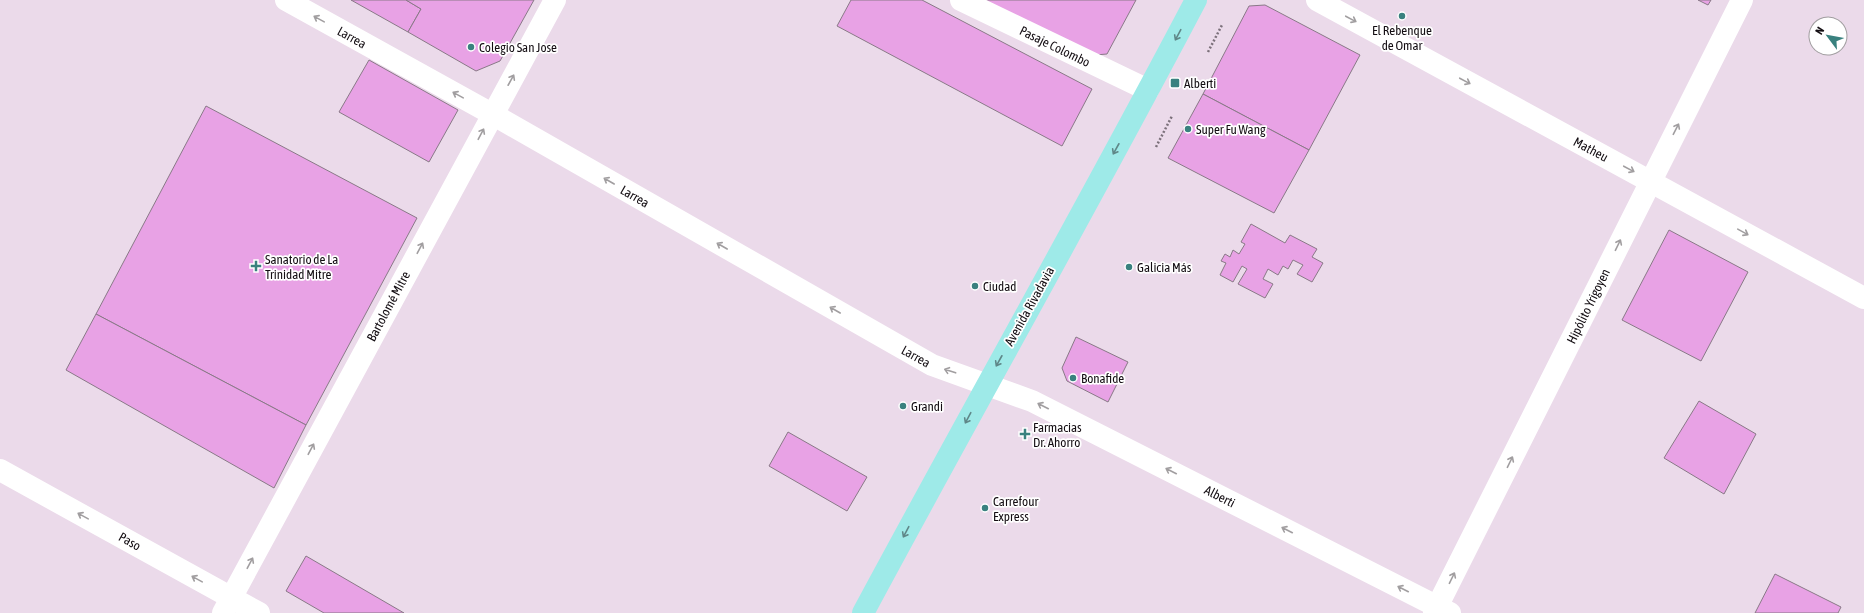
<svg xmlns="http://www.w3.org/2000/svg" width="1864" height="613" viewBox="0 0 1864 613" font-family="'Asap Condensed',sans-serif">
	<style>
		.building { fill: #e8a2e5; stroke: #897987 }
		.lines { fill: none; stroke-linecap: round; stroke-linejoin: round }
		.path { stroke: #7b707a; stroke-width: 2.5; stroke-dasharray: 2 2; stroke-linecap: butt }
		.minor { stroke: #fff; stroke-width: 22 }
		.major { stroke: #9eeae8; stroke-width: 22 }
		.oneway { stroke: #a19ea0 }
		.oneway2 { stroke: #5f8788 }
		.poi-dot { fill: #39817f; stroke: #fff; stroke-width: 1.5 }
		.labels { text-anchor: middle; stroke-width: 3.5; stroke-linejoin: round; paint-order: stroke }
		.poi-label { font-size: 13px; fill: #130d12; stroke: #fff; text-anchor: start }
		.street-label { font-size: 13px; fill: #130d12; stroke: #fff }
	</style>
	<rect width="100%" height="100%" fill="#ebdaea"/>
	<g class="building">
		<path d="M 351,0 L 406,0 L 421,9 L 408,32 Z"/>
		<path d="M 406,0 L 534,0 L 500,61 L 476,71 L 408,32 L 421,9 Z"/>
		<path d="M 851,0 L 922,0 L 1092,89 L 1062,146 L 837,26 Z"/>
		<path d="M 983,0 L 1136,0 L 1107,54 L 1095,55 Z"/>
		<path d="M 1698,0 L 1711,0 L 1708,5 Z"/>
		<path d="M 1265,5 L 1360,55 L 1309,150 L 1203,94 L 1249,6 Z"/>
		<path d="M 369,60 L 458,110 L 429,162 L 339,112 Z"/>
		<path d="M 1203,94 L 1309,150 L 1274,213 L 1168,158 Z"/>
		<path d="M 206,106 L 417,218 L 306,425 L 96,314 Z"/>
		<path d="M 1251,224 L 1285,243 L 1290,235 L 1317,249 L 1312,257 L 1323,263 L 1312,282 L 1297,274 L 1303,265 L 1293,260 L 1288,269 L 1283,266 L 1278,275 L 1268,269 L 1263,279 L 1273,284 L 1265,298 L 1238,284 L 1247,269 L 1242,266 L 1233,282 L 1220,275 L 1226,263 L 1221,261 L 1225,254 L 1230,257 L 1233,250 L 1239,254 L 1245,244 L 1241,242 Z"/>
		<path d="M 1669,230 L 1748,272 L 1701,361 L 1622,320 Z"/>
		<path d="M 96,314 L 306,425 L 274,488 L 66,370 Z"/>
		<path d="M 1076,337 L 1128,362 L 1108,402 L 1067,381 L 1062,368 Z"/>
		<path d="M 1699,401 L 1756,434 L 1724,494 L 1664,458 Z"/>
		<path d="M 788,432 L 867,477 L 847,511 L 769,466 Z"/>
		<path d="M 306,556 L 404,613 L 324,613 L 286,591 Z"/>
		<path d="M 1775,574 L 1841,607 L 1838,613 L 1755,613 Z"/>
	</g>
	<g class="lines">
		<g class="path">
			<path d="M 1208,52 L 1222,25"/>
			<path d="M 1156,147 L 1172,116"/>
		</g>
		<g class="minor">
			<path d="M 286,0 L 492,114 L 932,365 L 1032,401 L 1450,613"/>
			<path d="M 961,0 L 1148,90"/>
			<path d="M 1317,0 L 1864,298"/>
			<path d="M 0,470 L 259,613"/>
			<path d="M 223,613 L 555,0"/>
			<path d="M 1434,613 L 1742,0"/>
		</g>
		<path class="major" d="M 863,613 C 973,408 1088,206 1196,0"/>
	</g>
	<defs><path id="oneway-shaft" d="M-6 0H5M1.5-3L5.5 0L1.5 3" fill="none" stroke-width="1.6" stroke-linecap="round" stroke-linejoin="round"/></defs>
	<g class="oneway">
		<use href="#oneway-shaft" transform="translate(319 19) rotate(-151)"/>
		<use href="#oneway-shaft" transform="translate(1351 19) rotate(28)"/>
		<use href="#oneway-shaft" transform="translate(511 80) rotate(-61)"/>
		<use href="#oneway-shaft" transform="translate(1465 81) rotate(28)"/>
		<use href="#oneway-shaft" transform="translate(458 95) rotate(-151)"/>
		<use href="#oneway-shaft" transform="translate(1676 129) rotate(-63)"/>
		<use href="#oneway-shaft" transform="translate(481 134) rotate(-62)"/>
		<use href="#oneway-shaft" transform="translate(1629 169) rotate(28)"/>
		<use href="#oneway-shaft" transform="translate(609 181) rotate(-150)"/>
		<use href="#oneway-shaft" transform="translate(1743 232) rotate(29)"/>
		<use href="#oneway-shaft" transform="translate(1618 245) rotate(-64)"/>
		<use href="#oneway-shaft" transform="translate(722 246) rotate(-150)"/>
		<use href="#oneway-shaft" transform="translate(420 248) rotate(-62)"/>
		<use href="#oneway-shaft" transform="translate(835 310) rotate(-150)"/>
		<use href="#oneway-shaft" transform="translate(950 371) rotate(-162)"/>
		<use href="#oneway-shaft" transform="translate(1043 406) rotate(-153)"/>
		<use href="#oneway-shaft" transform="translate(311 449) rotate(-62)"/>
		<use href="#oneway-shaft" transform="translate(1510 462) rotate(-64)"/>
		<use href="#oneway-shaft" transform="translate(1171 471) rotate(-153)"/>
		<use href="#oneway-shaft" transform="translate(83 516) rotate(-151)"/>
		<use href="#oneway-shaft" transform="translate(1287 530) rotate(-153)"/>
		<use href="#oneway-shaft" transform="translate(250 563) rotate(-62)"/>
		<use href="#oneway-shaft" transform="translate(1452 578) rotate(-64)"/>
		<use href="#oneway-shaft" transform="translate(197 579) rotate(-151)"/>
		<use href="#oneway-shaft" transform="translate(1403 589) rotate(-153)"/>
	</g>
	<g class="oneway2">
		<use href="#oneway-shaft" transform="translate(1178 35) rotate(118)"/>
		<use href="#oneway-shaft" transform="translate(1116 149) rotate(119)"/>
		<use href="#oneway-shaft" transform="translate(999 361) rotate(119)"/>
		<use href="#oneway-shaft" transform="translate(968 418) rotate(118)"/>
		<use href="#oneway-shaft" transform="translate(906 532) rotate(118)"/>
	</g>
	<g class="poi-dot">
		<circle cx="1402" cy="16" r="4"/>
		<circle cx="471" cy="47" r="4"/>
		<rect x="1170" y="78" width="10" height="10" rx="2"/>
		<circle cx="1188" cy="129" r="4"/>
		<path d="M254 260h4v4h4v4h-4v4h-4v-4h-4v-4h4z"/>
		<circle cx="1129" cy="267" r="4"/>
		<circle cx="975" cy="286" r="4"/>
		<circle cx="1073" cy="378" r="4"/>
		<circle cx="903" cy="406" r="4"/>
		<path d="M1023 428h4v4h4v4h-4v4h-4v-4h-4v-4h4z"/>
		<circle cx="985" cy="508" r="4"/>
	</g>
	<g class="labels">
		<g class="poi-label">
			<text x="1402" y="35" text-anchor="middle">El Rebenque<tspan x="1402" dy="15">de Omar</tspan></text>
			<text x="479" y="52">Colegio San Jose</text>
			<text x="1184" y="88">Alberti</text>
			<text x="1196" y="134">Super Fu Wang</text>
			<text x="265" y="264">Sanatorio de La<tspan x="265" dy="15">Trinidad Mitre</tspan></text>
			<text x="1137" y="272">Galicia Más</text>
			<text x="983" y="291">Ciudad</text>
			<text x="1081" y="383">Bonafide</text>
			<text x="911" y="411">Grandi</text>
			<text x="1033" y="432">Farmacias<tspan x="1033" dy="15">Dr. Ahorro</tspan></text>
			<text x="993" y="506">Carrefour<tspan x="993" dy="15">Express</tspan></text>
		</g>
		<g class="street-label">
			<text transform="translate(352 37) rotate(29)" y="5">Larrea</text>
			<text transform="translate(1055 46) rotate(26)" y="5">Pasaje Colombo</text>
			<text transform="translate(1591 149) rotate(28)" y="5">Matheu</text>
			<text transform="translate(635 196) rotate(30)" y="5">Larrea</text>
			<text transform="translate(388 306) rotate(-62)" y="5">Bartolomé Mitre</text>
			<text transform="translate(1029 306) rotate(-61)" y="5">Avenida Rivadavia</text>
			<text transform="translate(1588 306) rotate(-64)" y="5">Hipólito Yrigoyen</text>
			<text transform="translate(916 356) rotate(29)" y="5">Larrea</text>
			<text transform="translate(1220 496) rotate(27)" y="5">Alberti</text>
			<text transform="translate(130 541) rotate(29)" y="5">Paso</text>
		</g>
	</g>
	<g transform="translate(1828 36) rotate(302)"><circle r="19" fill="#ffffff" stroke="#a19ea0"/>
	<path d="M0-3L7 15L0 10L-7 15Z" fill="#39817f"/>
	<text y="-6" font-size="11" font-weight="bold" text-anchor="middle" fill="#130d12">N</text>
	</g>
</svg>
